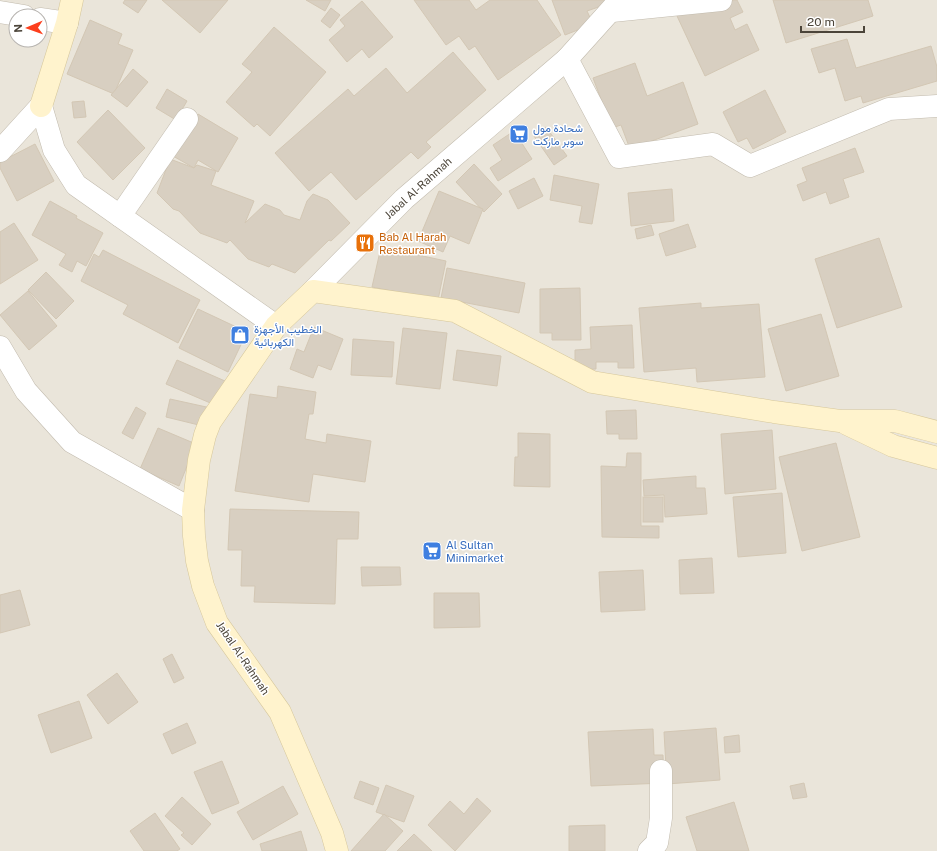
<svg xmlns="http://www.w3.org/2000/svg" width="937" height="851" viewBox="0 0 937 851" font-family="'Public Sans',Vazirmatn,sans-serif">
	<style>
		.residential { fill: #eae5da; fill-rule: evenodd }
		.building { fill: #d8cfc1; stroke: #d3c7b4 }
		.lines { fill: none; stroke-linecap: round; stroke-linejoin: round }
		.street-casing { stroke: #c2bbae; stroke-width: 23 }
		.secondary-casing { stroke: #d6c79b; stroke-width: 23 }
		.street { stroke: #fff; stroke-width: 22 }
		.secondary { stroke: #fff3cd; stroke-width: 22 }
		.labels { text-anchor: middle; stroke-width: 3; stroke-linejoin: round; paint-order: stroke }
		.shop-label { font-size: 11px; fill: #366cbe; stroke: #fff; text-anchor: start }
		.street-label { font-size: 11px; fill: #4b4439; stroke: #fff }
		.food-label { font-size: 11px; fill: #c56008; stroke: #fff; text-anchor: start }
	</style>
	<rect width="100%" height="100%" fill="#f6f3ec"/>
	<path class="residential" d="M 0,0 L 937,0 L 937,851 L 0,851 ZM 16,16 L 40,16 L 40,40 L 16,40 Z"/>
	<g class="building">
		<path d="M 125,0 L 147,0 L 138,13 L 123,3 Z"/>
		<path d="M 162,0 L 228,0 L 200,33 Z"/>
		<path d="M 306,0 L 331,0 L 325,11 Z"/>
		<path d="M 414,0 L 469,0 L 476,10 L 490,0 L 537,0 L 561,35 L 498,80 L 475,46 L 469,50 L 459,36 L 446,45 Z"/>
		<path d="M 552,0 L 612,0 L 613,2 L 587,11 L 593,24 L 565,35 Z"/>
		<path d="M 712,0 L 737,0 L 743,12 L 730,18 L 735,30 L 747,24 L 759,50 L 705,76 L 677,16 Z"/>
		<path d="M 773,0 L 868,0 L 873,16 L 786,43 Z"/>
		<path d="M 362,1 L 393,37 L 369,58 L 362,49 L 347,62 L 329,40 L 345,26 L 340,20 Z"/>
		<path d="M 331,8 L 340,15 L 330,28 L 321,21 Z"/>
		<path d="M 90,20 L 122,34 L 118,44 L 133,50 L 114,94 L 67,74 Z"/>
		<path d="M 274,27 L 326,72 L 270,136 L 257,124 L 254,127 L 226,102 L 252,72 L 242,64 Z"/>
		<path d="M 847,39 L 856,68 L 931,46 L 937,67 L 937,81 L 863,103 L 861,96 L 845,101 L 835,68 L 819,73 L 811,49 Z"/>
		<path d="M 453,52 L 486,90 L 426,142 L 431,147 L 418,159 L 411,152 L 356,200 L 331,172 L 309,191 L 275,153 L 348,89 L 354,96 L 386,68 L 407,93 Z"/>
		<path d="M 635,63 L 647,96 L 683,82 L 698,124 L 630,149 L 621,125 L 612,128 L 593,78 Z"/>
		<path d="M 133,69 L 148,82 L 127,107 L 111,95 Z"/>
		<path d="M 167,89 L 187,101 L 176,120 L 156,108 Z"/>
		<path d="M 765,90 L 786,132 L 753,149 L 747,138 L 738,142 L 723,112 Z"/>
		<path d="M 84,101 L 86,117 L 74,118 L 72,102 Z"/>
		<path d="M 108,110 L 145,148 L 113,180 L 77,142 Z"/>
		<path d="M 198,114 L 238,138 L 218,172 L 198,160 L 194,168 L 173,156 Z"/>
		<path d="M 546,127 L 567,156 L 554,165 L 534,136 Z"/>
		<path d="M 514,131 L 532,159 L 498,181 L 490,168 L 502,160 L 493,145 Z"/>
		<path d="M 35,144 L 54,181 L 17,201 L 0,168 L 0,162 Z"/>
		<path d="M 855,148 L 864,172 L 843,179 L 849,197 L 830,204 L 826,192 L 803,201 L 797,185 L 807,181 L 802,168 Z"/>
		<path d="M 170,159 L 194,168 L 197,165 L 216,171 L 211,185 L 254,201 L 245,223 L 265,204 L 280,210 L 284,215 L 300,220 L 307,201 L 313,194 L 328,200 L 350,223 L 331,241 L 329,240 L 295,273 L 272,264 L 269,267 L 248,259 L 230,240 L 227,243 L 200,233 L 179,211 L 173,209 L 157,193 Z"/>
		<path d="M 474,164 L 502,194 L 484,212 L 456,182 Z"/>
		<path d="M 554,175 L 599,184 L 592,224 L 579,222 L 582,206 L 550,200 Z"/>
		<path d="M 534,178 L 543,196 L 518,209 L 509,191 Z"/>
		<path d="M 672,189 L 674,221 L 631,226 L 628,193 Z"/>
		<path d="M 439,191 L 483,209 L 469,244 L 450,236 L 443,252 L 418,241 Z"/>
		<path d="M 50,201 L 77,216 L 76,218 L 103,233 L 86,266 L 77,261 L 72,272 L 59,265 L 66,254 L 32,235 Z"/>
		<path d="M 14,223 L 38,260 L 0,284 L 0,232 Z"/>
		<path d="M 688,224 L 696,247 L 666,256 L 659,234 Z"/>
		<path d="M 651,225 L 654,235 L 637,239 L 635,229 Z"/>
		<path d="M 879,238 L 902,307 L 837,328 L 815,259 Z"/>
		<path d="M 381,247 L 446,261 L 438,300 L 372,287 Z"/>
		<path d="M 103,250 L 200,300 L 178,343 L 123,314 L 128,305 L 81,281 L 94,254 L 99,257 Z"/>
		<path d="M 447,268 L 525,283 L 519,313 L 441,298 Z"/>
		<path d="M 46,272 L 74,301 L 56,319 L 28,290 Z"/>
		<path d="M 580,288 L 581,340 L 552,340 L 552,333 L 540,333 L 540,289 Z"/>
		<path d="M 28,291 L 57,326 L 29,350 L 0,315 Z"/>
		<path d="M 701,303 L 701,308 L 759,304 L 765,377 L 697,382 L 696,368 L 644,372 L 639,308 Z"/>
		<path d="M 198,309 L 247,332 L 228,372 L 179,348 Z"/>
		<path d="M 821,314 L 839,376 L 786,391 L 768,329 Z"/>
		<path d="M 632,325 L 634,368 L 618,368 L 618,362 L 596,362 L 596,369 L 575,370 L 575,350 L 591,349 L 590,327 Z"/>
		<path d="M 314,327 L 343,339 L 331,370 L 318,365 L 313,378 L 290,369 L 297,349 L 304,352 Z"/>
		<path d="M 403,328 L 447,333 L 440,389 L 396,384 Z"/>
		<path d="M 353,339 L 394,342 L 392,377 L 351,375 Z"/>
		<path d="M 457,350 L 501,356 L 497,386 L 453,380 Z"/>
		<path d="M 177,360 L 225,381 L 215,405 L 166,384 Z"/>
		<path d="M 278,386 L 316,392 L 313,414 L 309,414 L 305,439 L 326,443 L 327,434 L 371,441 L 365,482 L 313,474 L 309,502 L 235,491 L 250,394 L 277,398 Z"/>
		<path d="M 170,399 L 211,408 L 207,427 L 166,417 Z"/>
		<path d="M 136,407 L 146,413 L 133,439 L 122,433 Z"/>
		<path d="M 636,410 L 637,439 L 619,439 L 619,434 L 607,434 L 606,411 Z"/>
		<path d="M 158,428 L 196,444 L 179,486 L 140,469 Z"/>
		<path d="M 772,430 L 776,489 L 725,494 L 721,434 Z"/>
		<path d="M 518,433 L 550,434 L 550,487 L 514,486 L 515,457 L 518,457 Z"/>
		<path d="M 836,443 L 860,537 L 802,551 L 779,457 Z"/>
		<path d="M 627,453 L 641,453 L 641,526 L 659,526 L 659,538 L 602,537 L 601,466 L 626,467 Z"/>
		<path d="M 696,476 L 696,488 L 705,488 L 707,514 L 665,517 L 664,495 L 644,496 L 643,480 Z"/>
		<path d="M 782,493 L 786,553 L 738,557 L 733,497 Z"/>
		<rect x="643" y="497" width="20" height="25"/>
		<path d="M 230,509 L 359,512 L 358,539 L 337,539 L 335,604 L 254,602 L 255,586 L 241,586 L 242,550 L 228,550 Z"/>
		<path d="M 712,558 L 714,593 L 680,594 L 679,560 Z"/>
		<path d="M 361,567 L 400,567 L 401,585 L 362,586 Z"/>
		<path d="M 643,570 L 645,610 L 601,612 L 599,572 Z"/>
		<path d="M 20,590 L 30,625 L 0,633 L 0,595 Z"/>
		<path d="M 434,593 L 479,593 L 480,627 L 434,628 Z"/>
		<path d="M 172,654 L 184,678 L 174,683 L 163,659 Z"/>
		<path d="M 117,673 L 138,702 L 108,724 L 87,695 Z"/>
		<path d="M 79,701 L 92,738 L 51,753 L 38,715 Z"/>
		<path d="M 187,723 L 196,743 L 172,754 L 163,734 Z"/>
		<path d="M 716,728 L 720,780 L 667,784 L 664,732 Z"/>
		<path d="M 653,729 L 654,755 L 663,755 L 664,783 L 591,786 L 588,732 Z"/>
		<path d="M 739,735 L 740,752 L 725,753 L 724,737 Z"/>
		<path d="M 222,761 L 239,803 L 212,814 L 194,772 Z"/>
		<path d="M 360,781 L 379,788 L 373,805 L 354,798 Z"/>
		<path d="M 804,783 L 807,797 L 793,799 L 790,786 Z"/>
		<path d="M 386,785 L 414,796 L 404,822 L 376,812 Z"/>
		<path d="M 283,786 L 298,814 L 253,840 L 237,812 Z"/>
		<path d="M 182,797 L 211,824 L 192,845 L 181,835 L 184,833 L 165,816 Z"/>
		<path d="M 477,798 L 491,811 L 455,851 L 428,825 L 450,801 L 464,814 Z"/>
		<path d="M 734,802 L 749,851 L 697,851 L 686,817 Z"/>
		<path d="M 155,813 L 180,849 L 177,851 L 144,851 L 130,831 Z"/>
		<path d="M 384,814 L 403,831 L 385,851 L 351,851 Z"/>
		<path d="M 605,825 L 605,851 L 569,851 L 569,826 Z"/>
		<path d="M 301,831 L 307,851 L 262,851 L 260,844 Z"/>
		<path d="M 414,834 L 432,851 L 397,851 Z"/>
	</g>
	<g class="lines">
		<g class="street-casing">
			<g id="street">
				<path d="M 612,11 L 721,0"/>
				<path d="M 0,12 L 24,16"/>
				<path d="M 40,19 L 67,23"/>
				<path d="M 567,59 L 619,157 L 713,144 L 750,166 L 889,109 L 937,106"/>
				<path d="M 41,106 L 54,150 L 76,185 L 276,326"/>
				<path d="M 0,151 L 41,106"/>
				<path d="M 120,216 L 187,119"/>
				<path d="M 313,291 L 404,199 L 567,59 L 620,0"/>
				<path d="M 0,347 L 26,391 L 72,442 L 193,510"/>
				<path d="M 649,851 L 657,843 L 661,818 L 661,771"/>
			</g>
		</g>
		<g class="secondary-casing">
			<g id="secondary">
				<path d="M 41,106 L 67,23 L 72,0"/>
				<path d="M 847,424 L 893,446 L 937,458"/>
				<path d="M 337,851 L 332,833 L 280,712 L 217,623 L 203,586 L 197,561 L 194,536 L 193,510 L 199,460 L 205,435 L 210,422 L 276,326 L 313,291 L 455,311 L 592,382 L 774,412 L 840,421 L 895,421 L 937,432"/>
			</g>
		</g>
		<use href="#street" class="street"/>
		<use href="#secondary" class="secondary"/>
	</g>
	<defs>
		<g id="supermarket-square" transform="scale(1)"><rect x="-9" y="-9" width="18" height="18" rx="4" fill="#3f7fe0" stroke="#fff"/><path d="M-6-5.5h2.5l.6 2H6L4.5 2H-2.5L-4.4-4H-6ZM-1.5 3.2a1.3 1.3 0 1 0 .1 0ZM3 3.2a1.3 1.3 0 1 0 .1 0Z" fill="#fff"/></g>
		<g id="restaurant-square" transform="scale(1)"><rect x="-9" y="-9" width="18" height="18" rx="4" fill="#e8710a" stroke="#fff"/><path d="M-5-6h1v4h1v-4h1v4h1v-4h1v5L-1.5 .5V6h-2V.5L-5-1ZM5-6V6H3V1.5H1.5Q1.5-4 5-6Z" fill="#fff"/></g>
		<g id="shop-square" transform="scale(1)"><rect x="-9" y="-9" width="18" height="18" rx="4" fill="#3f7fe0" stroke="#fff"/><path d="M-5-2.5h2.3a2.7 3.5 0 0 1 5.4 0H5L5.5 6h-11ZM-1.5-2.5h3a1.5 2.3 0 0 0-3 0Z" fill="#fff"/></g>
	</defs>
	<g fill-rule="evenodd">
		<use href="#supermarket-square" x="519" y="134"/>
		<use href="#restaurant-square" x="365" y="243"/>
		<use href="#shop-square" x="240" y="335"/>
		<use href="#supermarket-square" x="432" y="551"/>
	</g>
	<g class="labels">
		<g class="shop-label">
			<text x="533" y="132">شحادة مول<tspan x="533" dy="13">سوبر ماركت</tspan></text>
			<text x="254" y="333">الخطيب الأجهزة<tspan x="254" dy="13">الكهربائية</tspan></text>
			<text x="446" y="549">Al Sultan<tspan x="446" dy="13">Minimarket</tspan></text>
		</g>
		<g class="street-label">
			<text transform="translate(418 188) rotate(-42)" y="4">Jabal Al-Rahmah</text>
			<text transform="translate(243 658) rotate(56)" y="4">Jabal Al-Rahmah</text>
		</g>
		<g class="food-label">
			<text x="379" y="241">Bab Al Harah<tspan x="379" dy="13">Restaurant</tspan></text>
		</g>
	</g>
	<g transform="translate(28 28) rotate(268)"><circle r="19" fill="#ffffff" stroke="#b7b4b0"/>
	<path d="M0-3L7 15L0 10L-7 15Z" fill="#fc3f1d"/>
	<text y="-6" font-size="11" font-weight="bold" text-anchor="middle" fill="#4b4439">N</text>
	</g>
	<path d="M801 26v6h63v-6" fill="none" stroke="#4b4439" stroke-width="2"/>
	<text x="807" y="26" font-size="12" fill="#4b4439" stroke="#ffffff" stroke-width="3" paint-order="stroke">20 m</text>
</svg>
